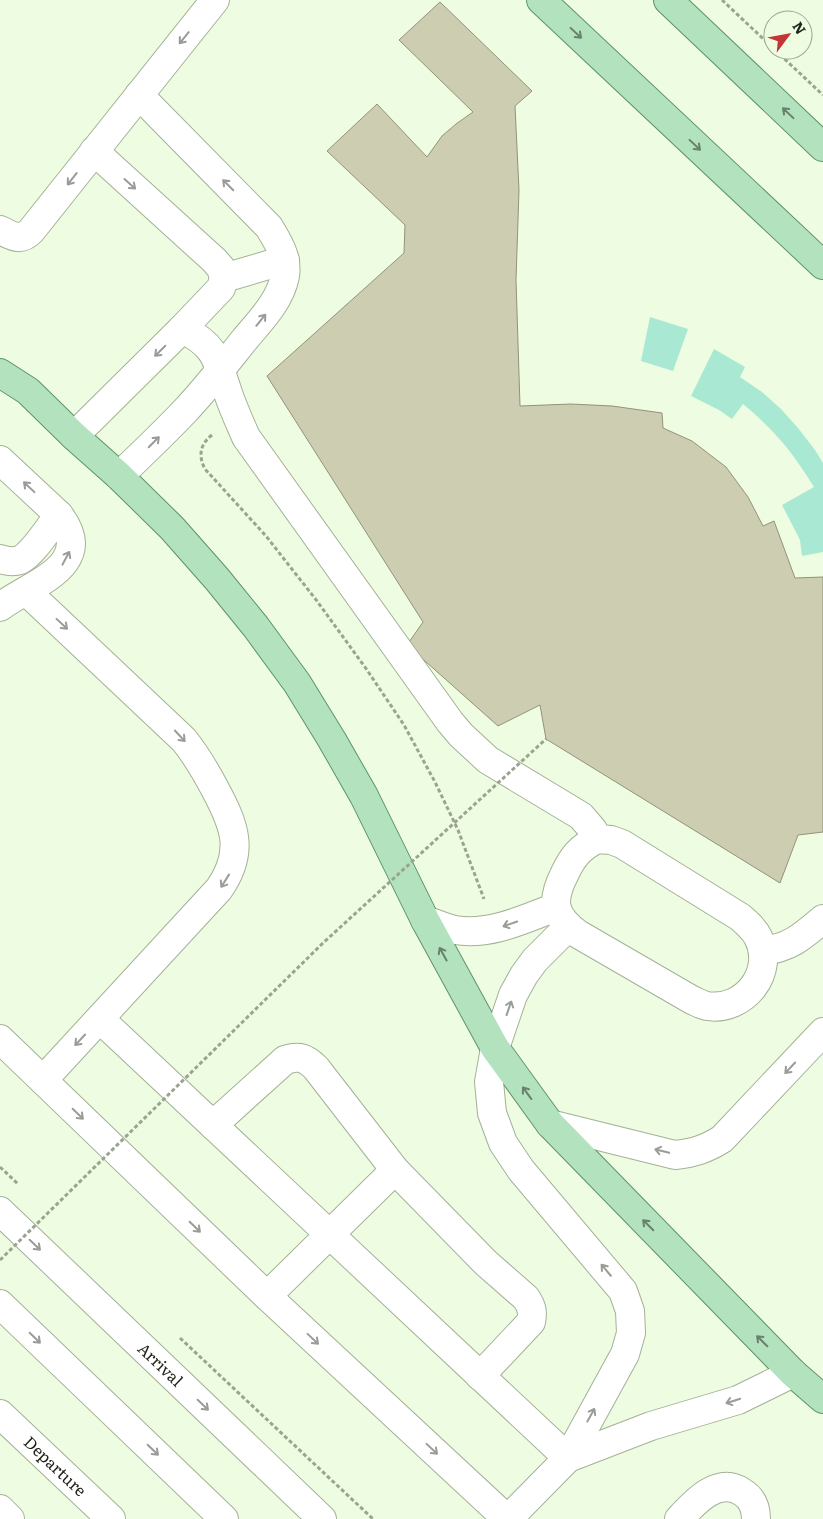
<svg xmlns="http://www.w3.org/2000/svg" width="823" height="1519" viewBox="0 0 823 1519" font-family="Literata,serif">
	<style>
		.water { fill: #a9e9d3 }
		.building { fill: #cdceb1; stroke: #929377 }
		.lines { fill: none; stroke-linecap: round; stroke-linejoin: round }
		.minor-casing { stroke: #a4b197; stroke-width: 30 }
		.major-casing { stroke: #5e9368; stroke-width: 30 }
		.path { stroke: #9aa490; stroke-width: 3; stroke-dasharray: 4 2.5; stroke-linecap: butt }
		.minor { stroke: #fff; stroke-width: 28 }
		.major { stroke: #b3e2be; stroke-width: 28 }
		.path-bridge { stroke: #9aa490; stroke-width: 3; stroke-dasharray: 4 2.5; stroke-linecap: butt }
		.oneway { stroke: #68826c }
		.oneway2 { stroke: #9a9c98 }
		.labels { text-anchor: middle; stroke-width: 5; stroke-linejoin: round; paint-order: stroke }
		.street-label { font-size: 16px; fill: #1e2319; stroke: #eefce1 }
	</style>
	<rect width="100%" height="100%" fill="#eefce1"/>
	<g class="water">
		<path d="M 650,317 L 688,329 L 673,371 L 641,361 Z"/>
		<path d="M 714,349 L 745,367 L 740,377 L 762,392 L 781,409 L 798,428 L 815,450 L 823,463 L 823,552 L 802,556 L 800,540 L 782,505 L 814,487 C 792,451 775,431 743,404 L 732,419 L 719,410 L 691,396 Z"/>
	</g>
	<path class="building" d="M 440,2 L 532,91 L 515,106 L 519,190 L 516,280 L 520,406 L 571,404 L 612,406 L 662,413 L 663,428 L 692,441 L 726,467 L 748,497 L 763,526 L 774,521 L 795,578 L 823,577 L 823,832 L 798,835 L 780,883 L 546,739 L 540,705 L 498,726 L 407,645 L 423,622 L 267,376 L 404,253 L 405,225 L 327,151 L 377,104 L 427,157 L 442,136 L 456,124 L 473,112 L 399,40 Z"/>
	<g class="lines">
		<g class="minor-casing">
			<g id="minor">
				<path d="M 0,230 C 13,236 20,242 31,231 L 215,0"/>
				<path d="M 224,278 L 285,260"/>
				<path d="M 182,329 C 216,345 217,360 228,393 C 233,408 240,423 246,437 L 450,722 L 461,735 L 488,760 L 581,816 L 593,830 L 597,839"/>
				<path d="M 74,436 L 182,329 L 221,288 L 224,278 L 221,268 L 214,260 L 94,151"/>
				<path d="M 0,460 L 59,515 C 98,566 31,583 0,607"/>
				<path d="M 119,476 C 141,455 163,434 184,412 C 206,389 225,364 245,339 C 261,320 280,301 285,276 C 288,257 278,242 269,227 L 139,95"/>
				<path d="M 0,559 C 6,561 14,562 20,560 C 34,553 49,527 59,515"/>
				<path d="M 26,591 L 184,740 C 196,755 206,772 215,789 C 235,826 245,852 219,889 L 43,1080"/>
				<path d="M 597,839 L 611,840 L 622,844 L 740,917 C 747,923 754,929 758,937 C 776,972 744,1012 707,1006 C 702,1005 697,1002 692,1000 L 578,934 C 552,915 551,900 565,873 C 573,856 580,848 597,839 Z"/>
				<path d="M 425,920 C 434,923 445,928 455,930 C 490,936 524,919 556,907"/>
				<path d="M 763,951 C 790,948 803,936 823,919"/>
				<path d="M 100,1019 L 568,1458"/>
				<path d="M 0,1039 L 267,1296 L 507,1519"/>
				<path d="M 550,1124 L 675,1155 C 694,1153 706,1149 722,1139 L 823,1032"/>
				<path d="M 213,1125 L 285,1060 C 299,1055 306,1058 316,1068 L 395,1170 L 486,1263 L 526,1298 C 532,1307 533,1312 531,1322 L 480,1376"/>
				<path id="s1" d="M 0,1211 L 322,1519"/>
				<path d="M 267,1296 L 395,1170"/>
				<path d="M 0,1304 L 224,1519"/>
				<path id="s2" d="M 0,1414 L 111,1519"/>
				<path d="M 568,1458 L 651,1426 L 738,1400 L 793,1373"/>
				<path d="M 0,1509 L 10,1519"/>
				<path d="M 508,1519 L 568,1458 L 625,1354 L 631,1333 L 630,1311 L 623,1291 L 521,1170 L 503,1143 L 492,1113 L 489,1082 L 495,1048 L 513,995 L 524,975 L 535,960 L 568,927"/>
				<path d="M 679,1519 C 695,1502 718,1476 742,1492 C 752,1498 756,1508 756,1519"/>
			</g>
		</g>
		<g class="major-casing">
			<g id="major">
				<path d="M 541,0 L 823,265"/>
				<path d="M 668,0 L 823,147"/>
				<path d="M 0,373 L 28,391 L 74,436 L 119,476 L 172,528 L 217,579 L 256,627 L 297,683 L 332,740 L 364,796 L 425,920 L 495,1048 L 550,1124 L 793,1373 L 823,1399"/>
			</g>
		</g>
		<g class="path">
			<path d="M 722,0 L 773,48"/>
			<path d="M 775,50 L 823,95"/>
			<path d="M 212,435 C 200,444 198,456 205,469 L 266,536 L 317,601 L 367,670 L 404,725 L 435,782 L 458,830 L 484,899"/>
			<path d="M 0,1167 L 18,1184"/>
			<path d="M 180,1338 L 373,1519"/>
		</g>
		<use href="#minor" class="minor"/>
		<use href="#major" class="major"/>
		<path class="path-bridge" d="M 0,1260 L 323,943 L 546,739"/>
	</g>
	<defs><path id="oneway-shaft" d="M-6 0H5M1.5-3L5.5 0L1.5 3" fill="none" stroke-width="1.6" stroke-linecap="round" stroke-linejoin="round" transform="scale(1.25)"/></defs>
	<g class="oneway">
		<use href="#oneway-shaft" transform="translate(576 33) rotate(43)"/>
		<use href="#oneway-shaft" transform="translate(788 113) rotate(-137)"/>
		<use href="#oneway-shaft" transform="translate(695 145) rotate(43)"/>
		<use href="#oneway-shaft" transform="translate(443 954) rotate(-119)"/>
		<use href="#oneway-shaft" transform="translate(527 1093) rotate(-126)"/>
		<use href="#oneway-shaft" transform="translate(648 1225) rotate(-135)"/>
		<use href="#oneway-shaft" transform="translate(762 1341) rotate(-135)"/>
	</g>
	<g class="oneway2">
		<use href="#oneway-shaft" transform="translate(184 38) rotate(129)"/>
		<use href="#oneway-shaft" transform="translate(72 179) rotate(128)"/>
		<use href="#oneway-shaft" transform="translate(130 184) rotate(42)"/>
		<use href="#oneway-shaft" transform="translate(228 185) rotate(-135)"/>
		<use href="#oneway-shaft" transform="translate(261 320) rotate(-51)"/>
		<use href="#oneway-shaft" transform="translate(160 351) rotate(135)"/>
		<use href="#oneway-shaft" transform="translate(154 442) rotate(-45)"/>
		<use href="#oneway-shaft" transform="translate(29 487) rotate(-137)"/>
		<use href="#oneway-shaft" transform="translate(66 558) rotate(-62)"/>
		<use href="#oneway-shaft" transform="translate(62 624) rotate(43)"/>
		<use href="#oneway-shaft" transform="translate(180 736) rotate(47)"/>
		<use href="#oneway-shaft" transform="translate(225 881) rotate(122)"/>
		<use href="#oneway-shaft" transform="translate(510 924) rotate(161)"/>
		<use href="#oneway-shaft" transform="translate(509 1008) rotate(-71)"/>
		<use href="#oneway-shaft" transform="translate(80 1040) rotate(133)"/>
		<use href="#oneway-shaft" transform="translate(790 1068) rotate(133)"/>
		<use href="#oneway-shaft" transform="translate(78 1114) rotate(44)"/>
		<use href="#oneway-shaft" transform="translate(662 1151) rotate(-166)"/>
		<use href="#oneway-shaft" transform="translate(195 1227) rotate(44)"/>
		<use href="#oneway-shaft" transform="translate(35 1245) rotate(44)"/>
		<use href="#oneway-shaft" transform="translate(606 1270) rotate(-130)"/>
		<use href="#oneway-shaft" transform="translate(35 1338) rotate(44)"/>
		<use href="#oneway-shaft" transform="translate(313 1339) rotate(43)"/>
		<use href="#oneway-shaft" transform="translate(733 1401) rotate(162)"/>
		<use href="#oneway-shaft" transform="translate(203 1405) rotate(44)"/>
		<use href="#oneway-shaft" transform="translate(591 1415) rotate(-61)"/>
		<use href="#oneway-shaft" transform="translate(432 1449) rotate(43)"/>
		<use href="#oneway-shaft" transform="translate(153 1450) rotate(44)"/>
	</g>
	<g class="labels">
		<g class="street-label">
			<text dy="6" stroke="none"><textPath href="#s1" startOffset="222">Arrival</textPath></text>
			<text dy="6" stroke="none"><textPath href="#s2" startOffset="76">Departure</textPath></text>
		</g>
	</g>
	<g transform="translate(788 35) rotate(58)"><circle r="24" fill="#eefce1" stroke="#9ba591"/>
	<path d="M0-4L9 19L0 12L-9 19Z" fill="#c43535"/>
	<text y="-8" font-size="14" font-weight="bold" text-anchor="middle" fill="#1e2319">N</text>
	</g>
</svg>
